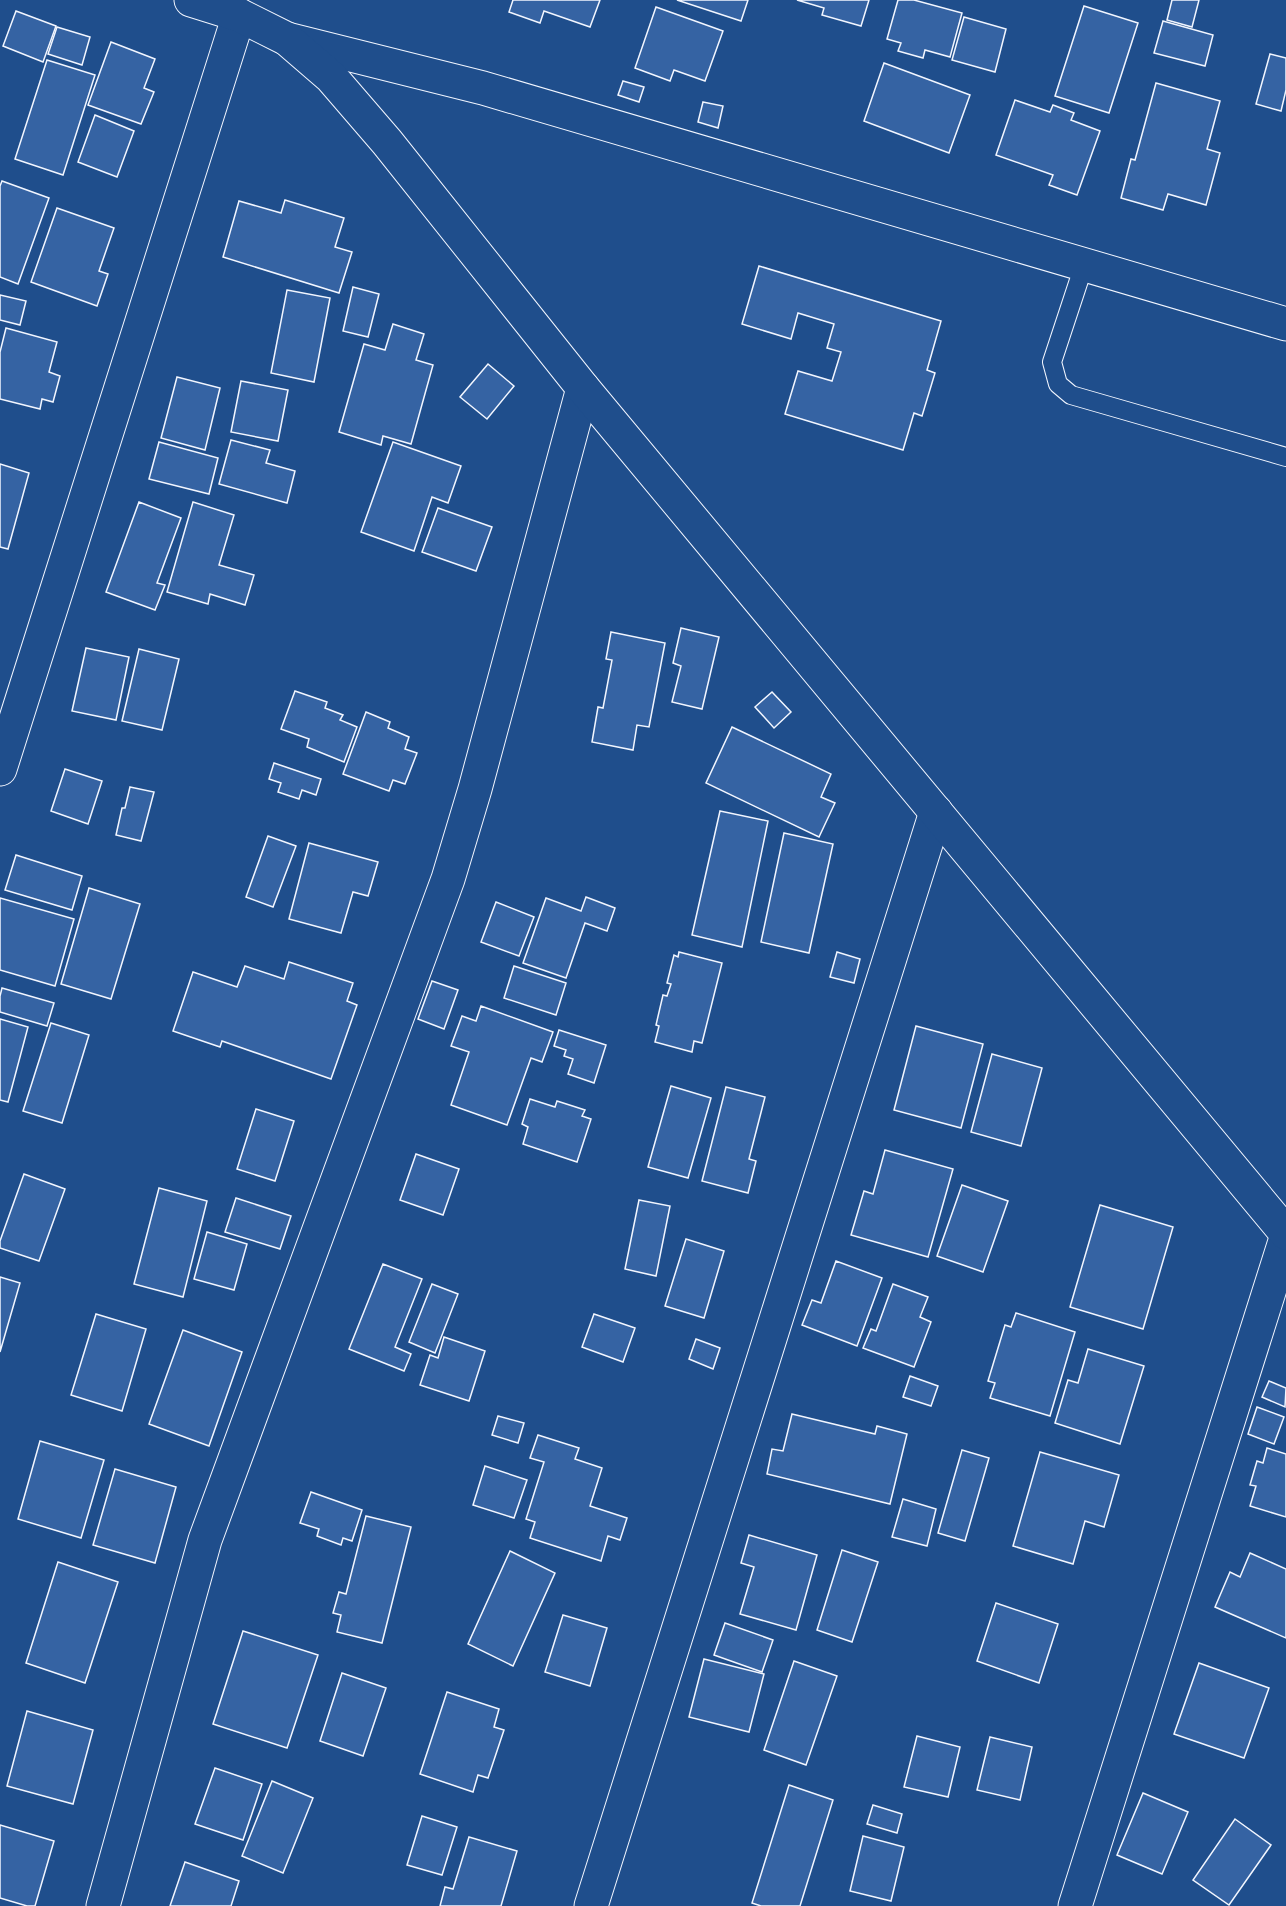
<svg xmlns="http://www.w3.org/2000/svg" width="1286" height="1906" viewBox="0 0 1286 1906" font-family="'Libre Baskerville',serif">
	<style>
		.building { fill: #3563a3; stroke: #f2f6ff; stroke-width: 1.5 }
		.lines { fill: none; stroke-linecap: round; stroke-linejoin: round }
		.lane-casing { stroke: #f2f6ff; stroke-width: 20 }
		.street-casing { stroke: #f2f6ff; stroke-width: 35 }
		.secondary-casing { stroke: #f2f6ff; stroke-width: 35 }
		.lane { stroke: #1f4e8c; stroke-width: 18 }
		.street { stroke: #1f4e8c; stroke-width: 33 }
		.secondary { stroke: #1f4e8c; stroke-width: 33 }
	</style>
	<rect width="100%" height="100%" fill="#1f4e8c"/>
	<g class="building">
		<path d="M 513,0 L 600,0 L 590,27 L 544,11 L 540,23 L 509,12 Z"/>
		<path d="M 677,0 L 748,0 L 741,21 Z"/>
		<path d="M 797,0 L 869,0 L 861,26 L 822,15 L 824,8 Z"/>
		<path d="M 898,0 L 914,0 L 962,13 L 950,57 L 925,50 L 923,58 L 898,51 L 901,43 L 887,39 Z"/>
		<path d="M 1172,0 L 1199,0 L 1192,27 L 1167,20 Z"/>
		<path d="M 1084,6 L 1138,23 L 1109,113 L 1055,96 Z"/>
		<path d="M 656,7 L 723,31 L 705,81 L 674,70 L 670,81 L 635,68 Z"/>
		<path d="M 16,11 L 56,26 L 43,62 L 3,46 Z"/>
		<path d="M 964,17 L 1006,29 L 995,72 L 952,60 Z"/>
		<path d="M 1163,21 L 1213,35 L 1205,66 L 1154,53 Z"/>
		<path d="M 57,27 L 90,37 L 82,65 L 48,54 Z"/>
		<path d="M 111,42 L 155,59 L 144,88 L 154,92 L 141,124 L 88,105 Z"/>
		<path d="M 1270,54 L 1286,58 L 1286,90 L 1281,111 L 1256,104 Z"/>
		<path d="M 47,60 L 95,75 L 63,175 L 15,159 Z"/>
		<path d="M 884,63 L 970,95 L 949,153 L 864,121 Z"/>
		<path d="M 623,81 L 644,87 L 639,102 L 618,95 Z"/>
		<path d="M 1156,83 L 1220,101 L 1207,149 L 1220,153 L 1206,205 L 1168,194 L 1163,210 L 1121,198 L 1131,159 L 1135,160 Z"/>
		<path d="M 1015,100 L 1050,112 L 1053,105 L 1074,113 L 1071,120 L 1100,131 L 1077,195 L 1049,185 L 1053,175 L 996,155 Z"/>
		<path d="M 703,102 L 723,106 L 718,128 L 698,122 Z"/>
		<path d="M 95,115 L 134,131 L 117,177 L 78,162 Z"/>
		<path d="M 2,181 L 49,198 L 18,284 L 0,277 L 0,186 Z"/>
		<path d="M 285,200 L 344,218 L 335,247 L 352,252 L 339,293 L 223,257 L 239,201 L 281,213 Z"/>
		<path d="M 57,208 L 114,228 L 99,271 L 108,274 L 97,306 L 31,282 Z"/>
		<path d="M 759,266 L 941,321 L 927,370 L 935,373 L 922,416 L 914,413 L 903,450 L 785,414 L 798,371 L 832,381 L 841,352 L 827,348 L 834,324 L 798,313 L 791,339 L 742,324 Z"/>
		<path d="M 353,287 L 379,294 L 368,337 L 343,331 Z"/>
		<path d="M 287,290 L 330,298 L 314,382 L 271,373 Z"/>
		<path d="M 0,295 L 26,301 L 20,325 L 0,320 Z"/>
		<path d="M 393,324 L 424,334 L 416,360 L 433,365 L 411,444 L 383,436 L 381,445 L 339,432 L 364,344 L 385,350 Z"/>
		<path d="M 6,328 L 57,342 L 49,372 L 60,376 L 53,402 L 42,399 L 40,409 L 0,399 L 0,352 Z"/>
		<path d="M 488,364 L 514,386 L 487,419 L 460,397 Z"/>
		<path d="M 177,377 L 220,388 L 205,450 L 161,438 Z"/>
		<path d="M 241,381 L 288,390 L 278,441 L 231,432 Z"/>
		<path d="M 231,440 L 270,450 L 266,463 L 295,471 L 287,503 L 219,484 Z"/>
		<path d="M 159,442 L 218,458 L 209,494 L 149,479 Z"/>
		<path d="M 393,442 L 461,466 L 448,503 L 432,497 L 414,551 L 361,532 Z"/>
		<path d="M 0,464 L 29,473 L 8,549 L 0,547 Z"/>
		<path d="M 139,502 L 181,518 L 157,583 L 165,585 L 155,610 L 106,592 Z"/>
		<path d="M 193,502 L 234,515 L 219,565 L 254,575 L 245,605 L 210,594 L 208,604 L 167,592 Z"/>
		<path d="M 438,508 L 492,527 L 476,571 L 422,552 Z"/>
		<path d="M 681,628 L 719,637 L 702,709 L 672,702 L 681,666 L 673,663 Z"/>
		<path d="M 611,632 L 665,643 L 649,727 L 637,725 L 633,750 L 592,742 L 598,707 L 603,708 L 612,660 L 606,659 Z"/>
		<path d="M 86,648 L 129,657 L 116,720 L 72,711 Z"/>
		<path d="M 139,649 L 179,659 L 162,730 L 122,721 Z"/>
		<path d="M 295,691 L 327,702 L 325,708 L 343,715 L 340,720 L 357,727 L 344,762 L 307,747 L 309,739 L 281,729 Z"/>
		<path d="M 772,692 L 791,712 L 774,728 L 755,707 Z"/>
		<path d="M 366,712 L 390,722 L 388,728 L 409,737 L 405,749 L 417,753 L 405,784 L 393,780 L 389,791 L 343,774 Z"/>
		<path d="M 732,727 L 831,774 L 821,797 L 835,803 L 819,837 L 706,783 Z"/>
		<path d="M 274,763 L 321,779 L 316,795 L 302,790 L 299,799 L 278,792 L 281,783 L 269,779 Z"/>
		<path d="M 65,769 L 102,781 L 88,824 L 51,811 Z"/>
		<path d="M 130,787 L 154,792 L 141,841 L 116,835 L 122,808 L 125,808 Z"/>
		<path d="M 720,811 L 768,821 L 742,947 L 692,935 Z"/>
		<path d="M 784,833 L 833,844 L 809,953 L 761,942 Z"/>
		<path d="M 268,836 L 296,846 L 273,907 L 246,897 Z"/>
		<path d="M 309,843 L 378,862 L 368,896 L 353,892 L 341,933 L 289,919 Z"/>
		<path d="M 16,855 L 82,876 L 72,910 L 5,890 Z"/>
		<path d="M 89,888 L 140,904 L 111,999 L 61,984 Z"/>
		<path d="M 586,897 L 615,908 L 607,931 L 585,923 L 566,978 L 523,963 L 546,898 L 581,911 Z"/>
		<path d="M 0,898 L 74,919 L 55,986 L 0,970 Z"/>
		<path d="M 496,902 L 534,917 L 519,956 L 481,942 Z"/>
		<path d="M 679,952 L 722,963 L 702,1043 L 694,1041 L 692,1052 L 655,1042 L 659,1026 L 656,1025 L 663,995 L 667,996 L 671,984 L 667,983 L 674,955 L 678,957 Z"/>
		<path d="M 837,952 L 860,959 L 854,983 L 830,977 Z"/>
		<path d="M 289,962 L 353,983 L 347,1001 L 357,1005 L 331,1079 L 222,1041 L 220,1047 L 173,1031 L 193,972 L 237,987 L 245,966 L 284,979 Z"/>
		<path d="M 514,966 L 566,983 L 556,1015 L 504,998 Z"/>
		<path d="M 432,981 L 458,990 L 444,1029 L 418,1019 Z"/>
		<path d="M 2,988 L 54,1003 L 47,1026 L 0,1012 L 0,996 Z"/>
		<path d="M 481,1006 L 553,1032 L 542,1062 L 531,1058 L 507,1125 L 451,1105 L 469,1052 L 451,1046 L 462,1016 L 476,1021 Z"/>
		<path d="M 0,1019 L 28,1027 L 8,1102 L 0,1100 Z"/>
		<path d="M 51,1023 L 89,1035 L 62,1123 L 23,1111 Z"/>
		<path d="M 916,1026 L 983,1044 L 961,1128 L 894,1110 Z"/>
		<path d="M 559,1030 L 606,1045 L 594,1083 L 568,1074 L 573,1059 L 564,1056 L 566,1050 L 554,1046 Z"/>
		<path d="M 992,1054 L 1042,1068 L 1021,1146 L 971,1132 Z"/>
		<path d="M 671,1086 L 711,1098 L 688,1178 L 648,1167 Z"/>
		<path d="M 726,1087 L 765,1097 L 749,1159 L 756,1161 L 748,1193 L 702,1181 Z"/>
		<path d="M 530,1099 L 555,1107 L 557,1101 L 585,1110 L 582,1116 L 591,1119 L 577,1162 L 523,1144 L 528,1127 L 522,1124 Z"/>
		<path d="M 256,1109 L 294,1121 L 275,1181 L 237,1169 Z"/>
		<path d="M 885,1150 L 953,1169 L 928,1257 L 851,1235 L 864,1191 L 873,1194 Z"/>
		<path d="M 416,1154 L 459,1169 L 443,1215 L 400,1200 Z"/>
		<path d="M 24,1174 L 65,1189 L 39,1261 L 0,1248 L 0,1241 Z"/>
		<path d="M 962,1185 L 1008,1201 L 983,1272 L 937,1256 Z"/>
		<path d="M 159,1188 L 207,1201 L 183,1297 L 134,1284 Z"/>
		<path d="M 236,1198 L 291,1216 L 280,1249 L 225,1232 Z"/>
		<path d="M 639,1200 L 670,1206 L 656,1276 L 625,1269 Z"/>
		<path d="M 1100,1205 L 1173,1227 L 1143,1329 L 1070,1307 Z"/>
		<path d="M 207,1232 L 247,1244 L 234,1290 L 194,1279 Z"/>
		<path d="M 686,1239 L 724,1251 L 704,1318 L 665,1306 Z"/>
		<path d="M 836,1261 L 882,1278 L 857,1346 L 802,1325 L 812,1300 L 821,1303 Z"/>
		<path d="M 383,1264 L 422,1279 L 395,1347 L 411,1354 L 404,1371 L 349,1349 Z"/>
		<path d="M 0,1277 L 20,1283 L 0,1352 Z"/>
		<path d="M 432,1284 L 458,1294 L 435,1353 L 409,1342 Z"/>
		<path d="M 893,1284 L 928,1297 L 920,1317 L 931,1322 L 914,1367 L 863,1348 L 871,1329 L 876,1331 Z"/>
		<path d="M 1016,1313 L 1075,1332 L 1050,1416 L 990,1398 L 995,1383 L 988,1381 L 1005,1325 L 1011,1327 Z"/>
		<path d="M 96,1314 L 146,1329 L 122,1411 L 71,1395 Z"/>
		<path d="M 594,1314 L 635,1328 L 623,1362 L 582,1347 Z"/>
		<path d="M 183,1330 L 242,1352 L 209,1446 L 149,1424 Z"/>
		<path d="M 444,1337 L 485,1351 L 469,1401 L 420,1385 L 430,1355 L 438,1358 Z"/>
		<path d="M 696,1339 L 720,1348 L 713,1369 L 689,1359 Z"/>
		<path d="M 1088,1349 L 1144,1366 L 1120,1444 L 1055,1423 L 1068,1380 L 1078,1383 Z"/>
		<path d="M 910,1376 L 938,1386 L 931,1406 L 903,1397 Z"/>
		<path d="M 1269,1381 L 1286,1388 L 1285,1407 L 1262,1397 Z"/>
		<path d="M 1257,1407 L 1284,1417 L 1274,1444 L 1248,1434 Z"/>
		<path d="M 792,1414 L 875,1434 L 877,1426 L 907,1434 L 890,1504 L 767,1474 L 772,1449 L 783,1451 Z"/>
		<path d="M 498,1416 L 524,1423 L 518,1443 L 492,1435 Z"/>
		<path d="M 538,1435 L 579,1448 L 575,1459 L 602,1468 L 590,1506 L 627,1518 L 620,1540 L 608,1536 L 601,1561 L 530,1538 L 535,1522 L 526,1519 L 544,1462 L 530,1458 Z"/>
		<path d="M 40,1441 L 104,1460 L 81,1538 L 18,1519 Z"/>
		<path d="M 1267,1448 L 1286,1454 L 1286,1517 L 1250,1506 L 1256,1486 L 1250,1485 L 1257,1461 L 1263,1463 Z"/>
		<path d="M 962,1450 L 989,1458 L 965,1541 L 938,1533 Z"/>
		<path d="M 1040,1452 L 1119,1475 L 1104,1527 L 1085,1521 L 1073,1564 L 1013,1546 Z"/>
		<path d="M 485,1466 L 527,1480 L 514,1518 L 473,1505 Z"/>
		<path d="M 115,1469 L 176,1487 L 155,1563 L 93,1545 Z"/>
		<path d="M 311,1492 L 362,1510 L 352,1541 L 343,1538 L 341,1545 L 317,1536 L 319,1529 L 300,1523 Z"/>
		<path d="M 903,1499 L 936,1509 L 927,1546 L 892,1537 Z"/>
		<path d="M 366,1516 L 411,1527 L 382,1643 L 337,1632 L 341,1615 L 333,1613 L 339,1592 L 346,1594 Z"/>
		<path d="M 749,1535 L 817,1555 L 796,1630 L 740,1614 L 754,1567 L 741,1563 Z"/>
		<path d="M 842,1550 L 878,1562 L 852,1642 L 817,1630 Z"/>
		<path d="M 510,1551 L 555,1573 L 513,1666 L 468,1644 Z"/>
		<path d="M 1250,1553 L 1286,1569 L 1286,1638 L 1215,1607 L 1230,1572 L 1240,1577 Z"/>
		<path d="M 58,1562 L 118,1582 L 85,1683 L 26,1663 Z"/>
		<path d="M 996,1603 L 1058,1624 L 1039,1683 L 977,1661 Z"/>
		<path d="M 563,1615 L 607,1628 L 590,1686 L 545,1672 Z"/>
		<path d="M 725,1623 L 773,1640 L 762,1672 L 714,1655 Z"/>
		<path d="M 243,1631 L 318,1655 L 287,1748 L 213,1724 Z"/>
		<path d="M 704,1659 L 764,1674 L 749,1732 L 689,1717 Z"/>
		<path d="M 794,1661 L 837,1676 L 806,1765 L 764,1750 Z"/>
		<path d="M 1199,1663 L 1269,1688 L 1244,1758 L 1174,1734 Z"/>
		<path d="M 342,1673 L 386,1688 L 363,1756 L 320,1741 Z"/>
		<path d="M 447,1692 L 499,1709 L 494,1727 L 504,1730 L 488,1778 L 478,1775 L 473,1792 L 420,1774 Z"/>
		<path d="M 27,1711 L 93,1730 L 73,1804 L 7,1786 Z"/>
		<path d="M 917,1736 L 960,1747 L 948,1797 L 904,1787 Z"/>
		<path d="M 990,1737 L 1032,1747 L 1020,1800 L 977,1790 Z"/>
		<path d="M 215,1768 L 262,1784 L 243,1840 L 195,1824 Z"/>
		<path d="M 272,1781 L 313,1798 L 283,1873 L 242,1856 Z"/>
		<path d="M 789,1785 L 833,1800 L 800,1906 L 761,1906 L 752,1903 Z"/>
		<path d="M 1143,1793 L 1188,1812 L 1162,1874 L 1117,1855 Z"/>
		<path d="M 873,1805 L 902,1814 L 897,1833 L 867,1824 Z"/>
		<path d="M 422,1816 L 457,1827 L 442,1875 L 407,1865 Z"/>
		<path d="M 1235,1819 L 1271,1845 L 1229,1905 L 1193,1880 Z"/>
		<path d="M 0,1825 L 54,1841 L 35,1906 L 27,1906 L 0,1898 Z"/>
		<path d="M 863,1836 L 904,1847 L 891,1901 L 850,1891 Z"/>
		<path d="M 469,1837 L 517,1851 L 501,1906 L 440,1906 L 445,1887 L 453,1889 Z"/>
		<path d="M 185,1862 L 239,1881 L 231,1906 L 170,1906 Z"/>
	</g>
	<g class="lines">
		<g class="lane-casing">
			<path id="lane" d="M 1084,265 L 1052,362 L 1058,384 L 1071,395 L 1286,457"/>
		</g>
		<g class="street-casing">
			<g id="street">
				<path d="M 287,39 L 483,88 L 1286,324"/>
				<path d="M 0,769 L 239,15"/>
				<path d="M 103,1906 L 205,1540 L 448,879 L 475,789 L 583,388"/>
				<path d="M 591,1906 L 936,812"/>
				<path d="M 1075,1906 L 1286,1238"/>
			</g>
		</g>
		<g class="secondary-casing">
			<path id="secondary" d="M 191,0 L 239,15 L 287,39 L 331,77 L 387,142 L 583,388 L 1286,1233"/>
		</g>
		<use href="#lane" class="lane"/>
		<use href="#street" class="street"/>
		<use href="#secondary" class="secondary"/>
	</g>
</svg>
